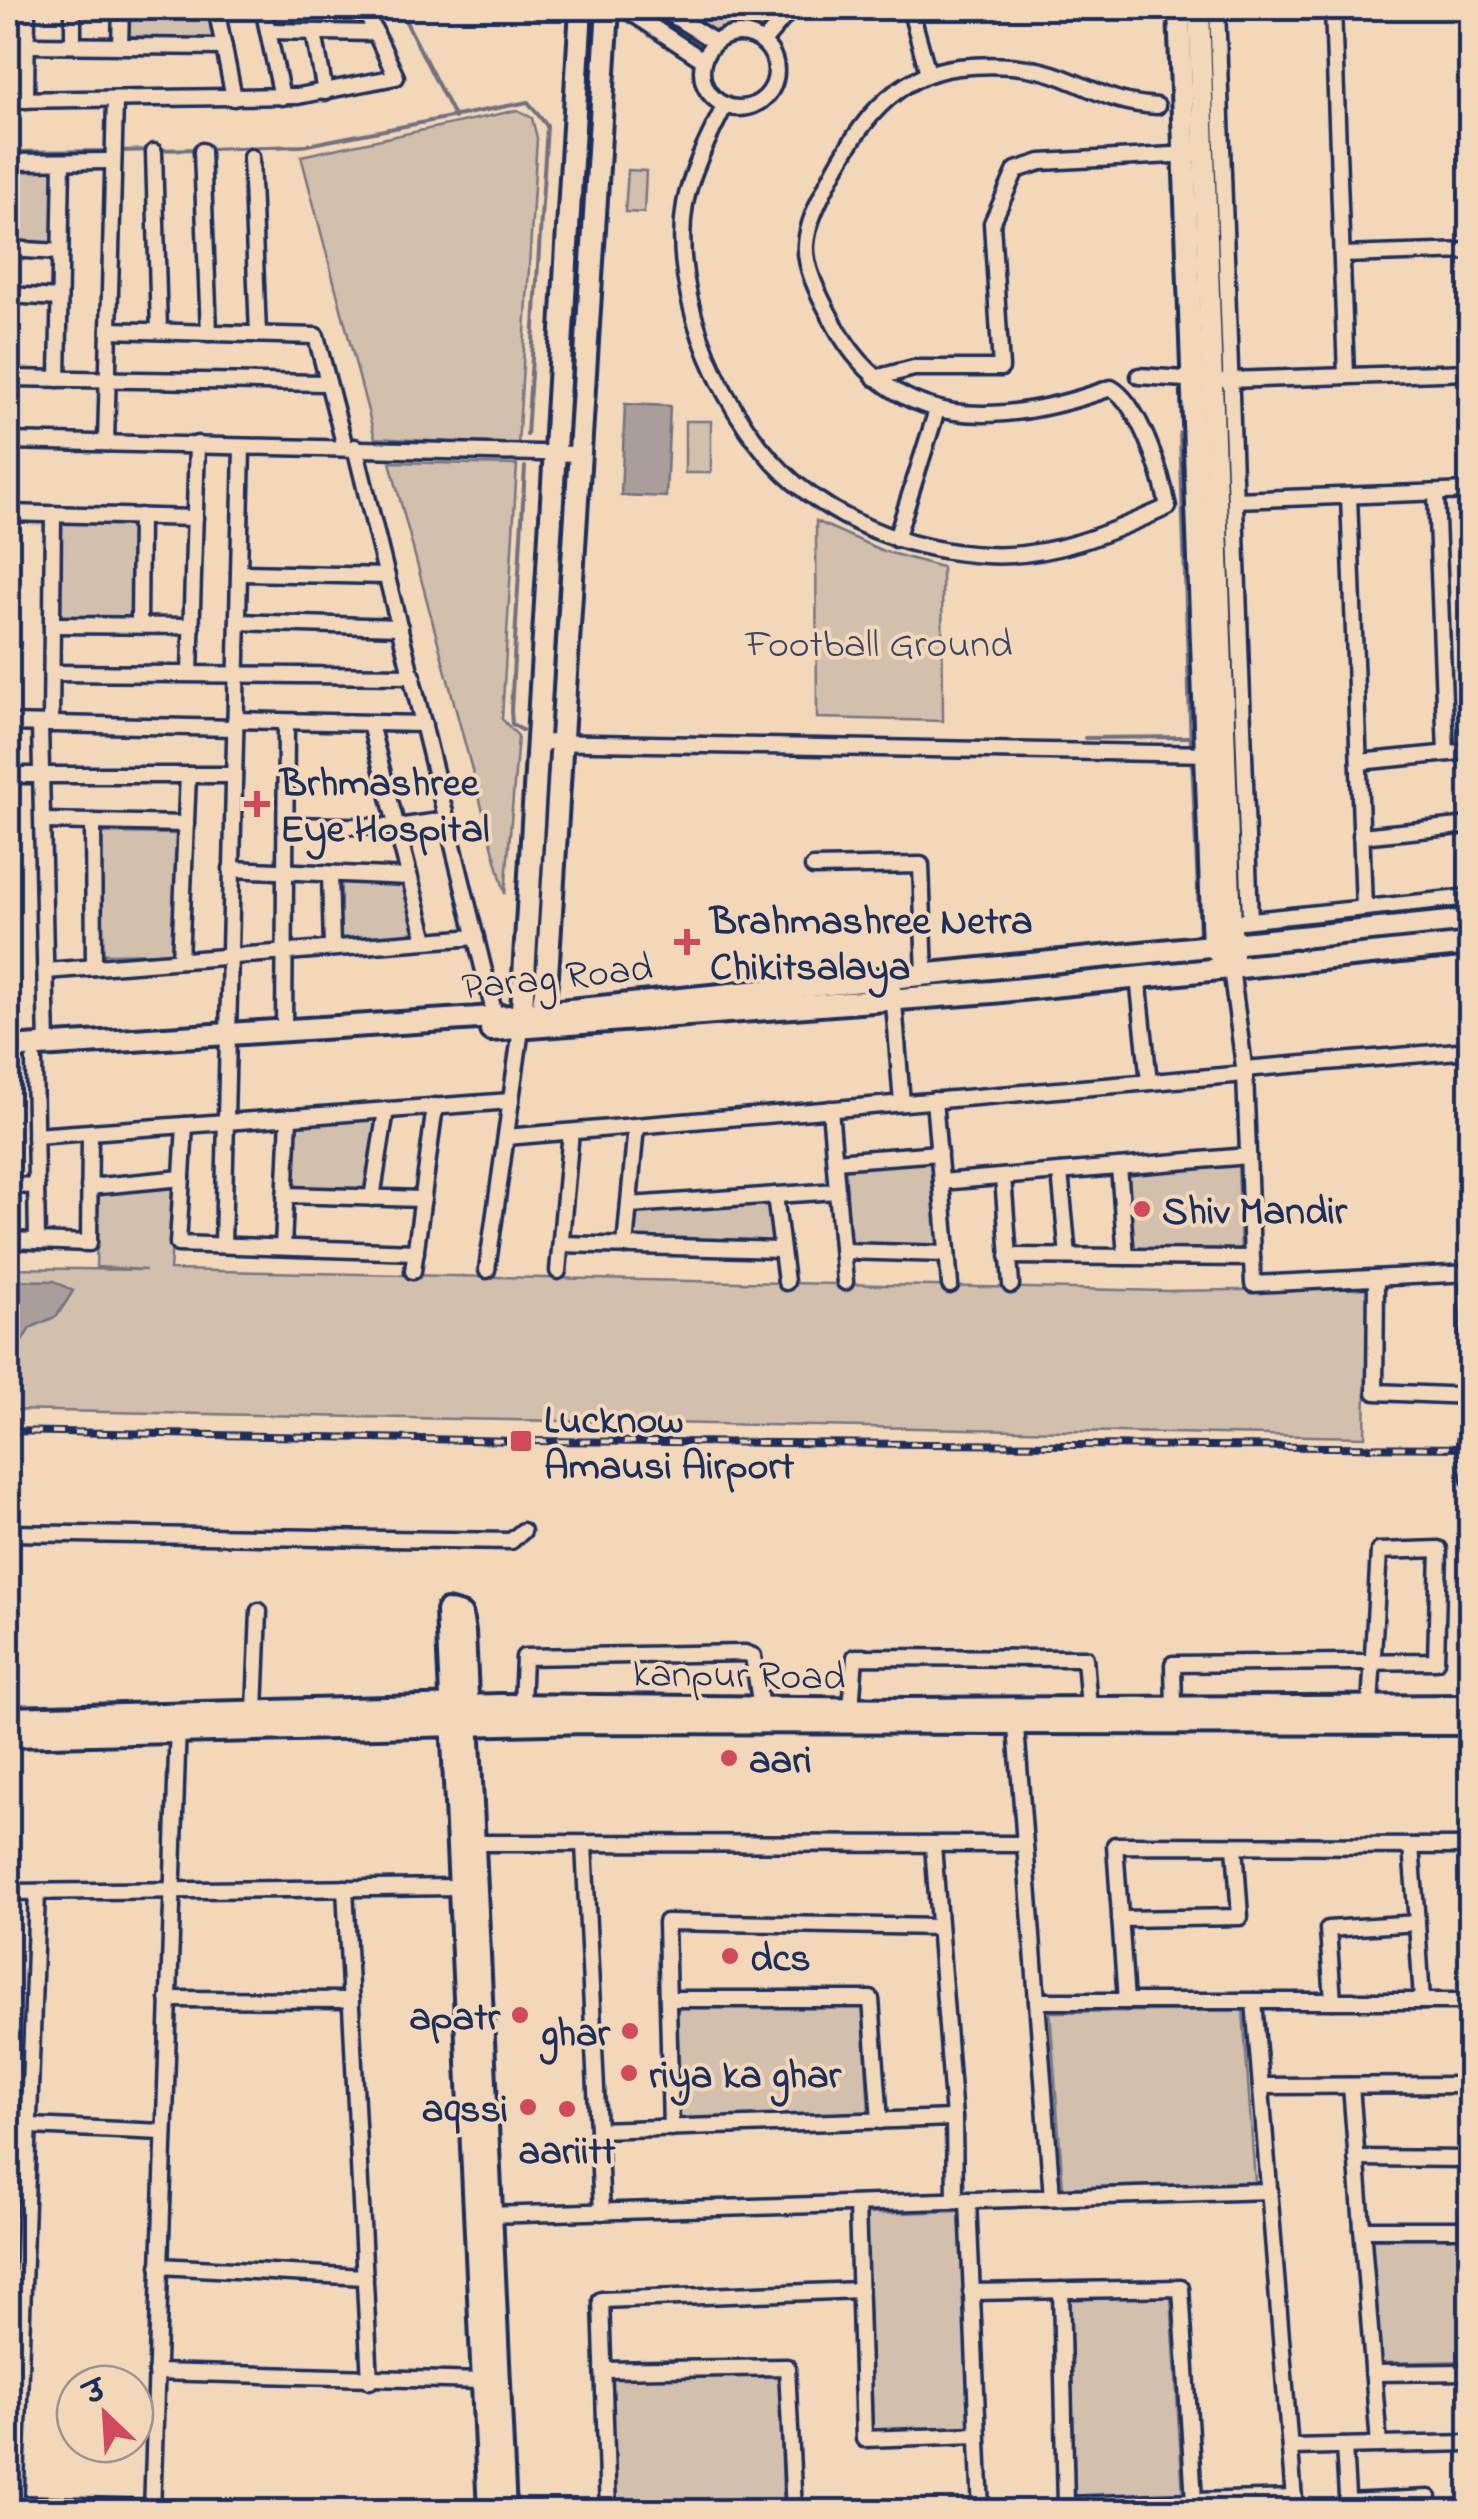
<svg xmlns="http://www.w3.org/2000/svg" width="1478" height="2519" viewBox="0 0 1478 2519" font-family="'Indie Flower','Playpen Sans Deva',sans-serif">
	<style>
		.green { fill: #d2bfac; stroke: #767785; stroke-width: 2.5 }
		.water { fill: #a99e9a; stroke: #707282; stroke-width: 2.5 }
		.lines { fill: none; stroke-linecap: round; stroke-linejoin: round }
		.stream { stroke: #707282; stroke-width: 4 }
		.street-casing { stroke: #1b2f5e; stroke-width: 21 }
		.secondary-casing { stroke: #1b2f5e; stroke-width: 28 }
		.street { stroke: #f2d8b9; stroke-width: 14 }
		.secondary { stroke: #f2d8b9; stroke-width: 20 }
		.rail-casing { stroke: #1b2f5e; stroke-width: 8 }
		.rail { stroke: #f2d8b9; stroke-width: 4; stroke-dasharray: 11; stroke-linecap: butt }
		.poi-dot { fill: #d1495b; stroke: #f2d8b9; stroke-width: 4 }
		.labels { text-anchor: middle; stroke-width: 8; stroke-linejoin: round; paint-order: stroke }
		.park-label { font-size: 40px; fill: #36456a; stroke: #f2d8b9 }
		.poi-label { font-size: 40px; font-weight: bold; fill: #1b2f5e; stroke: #f2d8b9; text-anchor: start }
		.street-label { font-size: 40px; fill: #1b2f5e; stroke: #f2d8b9 }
	</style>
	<rect width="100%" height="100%" fill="#f2d8b9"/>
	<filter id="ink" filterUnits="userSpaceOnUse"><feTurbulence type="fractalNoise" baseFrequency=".01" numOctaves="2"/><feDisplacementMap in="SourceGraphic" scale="20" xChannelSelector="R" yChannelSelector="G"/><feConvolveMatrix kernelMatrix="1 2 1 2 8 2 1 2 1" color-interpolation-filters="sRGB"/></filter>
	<g filter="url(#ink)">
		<g class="green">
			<path d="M 129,8 L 210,8 L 216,41 L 129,36 Z"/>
			<path d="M 675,8 L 780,8 L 758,29 L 732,26 L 714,33 Z"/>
			<path d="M 518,110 L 532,118 L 537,138 L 518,446 L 375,438 L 301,156 Z"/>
			<rect x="8" y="170" width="46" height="74"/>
			<path d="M 628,170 L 646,171 L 644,213 L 625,212 Z"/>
			<rect x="685" y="421" width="26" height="52"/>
			<path d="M 390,462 L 517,465 L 502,719 L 518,736 L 505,894 Z"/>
			<path d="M 816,521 L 883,551 L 942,567 L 943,721 L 817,718 Z"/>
			<path d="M 60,522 L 139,524 L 137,621 L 57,619 Z"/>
			<path d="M 100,833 L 178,834 L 173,953 L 101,954 Z"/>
			<path d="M 341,880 L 404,882 L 418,933 L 340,938 Z"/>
			<path d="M 380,1118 L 369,1191 L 293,1188 L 295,1124 Z"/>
			<path d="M 934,1161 L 942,1246 L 850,1243 L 845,1168 Z"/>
			<path d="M 1238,1162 L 1241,1253 L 1131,1253 L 1126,1171 Z"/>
			<path d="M 176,1185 L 170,1270 L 1168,1291 L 1368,1288 L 1365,1437 L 8,1410 L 8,1268 L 146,1270 L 96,1267 L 98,1193 Z"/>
			<path d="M 768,1201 L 773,1242 L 631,1239 L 634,1212 Z"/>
			<path d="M 863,2006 L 869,2114 L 680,2122 L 677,2007 Z"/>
			<path d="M 1243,2010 L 1255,2182 L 1063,2188 L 1050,2012 Z"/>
			<path d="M 962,2211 L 969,2428 L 873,2431 L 866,2214 Z"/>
			<path d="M 1470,2237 L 1470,2361 L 1381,2363 L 1371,2239 Z"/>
			<path d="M 1171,2297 L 1183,2495 L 1075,2498 L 1070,2298 Z"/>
			<path d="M 780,2373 L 783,2504 L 615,2508 L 612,2378 Z"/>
		</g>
		<g class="water">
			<path d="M 625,404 L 670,406 L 666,497 L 621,495 Z"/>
			<path d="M 8,1280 L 54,1281 L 73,1291 L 57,1316 L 30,1328 L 12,1358 L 8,1356 Z"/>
		</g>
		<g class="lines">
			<g class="stream">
				<path d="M 399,8 L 455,118"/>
				<path d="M 207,149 L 302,146 L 528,102 L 547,126 L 527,435"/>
				<path d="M 117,151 L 198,149"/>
				<path d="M 8,152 L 108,151"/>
				<path d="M 1180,433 L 1191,748"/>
				<path d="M 522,730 L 512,724 L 511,711 L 525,467"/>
				<path d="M 1085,738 L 1190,737"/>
				<path d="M 1192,758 L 1200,937"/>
				<path d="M 1243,979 L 1470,956"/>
			</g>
			<g class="street-casing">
				<g id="street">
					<path d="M 216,8 L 234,98"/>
					<path d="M 263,8 L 282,97"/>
					<path d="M 624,8 L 703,60"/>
					<path d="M 661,8 L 715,42"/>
					<path d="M 910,8 L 928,73"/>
					<path d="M 1217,8 L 1250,920"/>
					<path d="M 1333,8 L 1346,376"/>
					<path d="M 268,31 L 376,33"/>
					<path d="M 314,33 L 325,92"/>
					<circle cx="739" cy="71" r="37"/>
					<path d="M 763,42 L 792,8"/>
					<path d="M 27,45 L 224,47"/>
					<path d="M 73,45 L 73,8"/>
					<path d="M 120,46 L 121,8"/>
					<path d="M 8,100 L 298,96 L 396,77 L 364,8"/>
					<path d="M 26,100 L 27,8"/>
					<path d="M 725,105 C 710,135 691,171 685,204 C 669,297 725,424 796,484 C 850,528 917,551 985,555 C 1050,559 1110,533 1168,507 C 1162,475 1139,403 1111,388 C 1001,427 890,436 830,316 C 819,295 804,267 806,244 C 808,221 819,201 829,181 C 857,126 893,74 959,67 C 993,63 1032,65 1064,78 C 1102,93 1114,103 1157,106"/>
					<path d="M 202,151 L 209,333"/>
					<path d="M 154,152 L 159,331"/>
					<path d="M 251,157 L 258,334"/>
					<path d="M 8,162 L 113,161"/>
					<path d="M 8,249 L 60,252"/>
					<path d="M 1342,255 L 1470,251"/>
					<path d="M 8,295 L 59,298"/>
					<path d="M 109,330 L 316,336 L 345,447"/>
					<path d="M 1139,376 L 1200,380"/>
					<path d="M 8,378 L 328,383"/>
					<path d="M 875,378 L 914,368 L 1001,368 L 992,223 L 1016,170 L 1041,162 L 1192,154"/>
					<path d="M 58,379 L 62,162"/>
					<path d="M 1226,380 L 1470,372"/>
					<path d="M 8,441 L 580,454"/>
					<path d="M 106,443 L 115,101"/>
					<path d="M 355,447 L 497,1024"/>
					<path d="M 1436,493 L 1446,753"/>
					<path d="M 1349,496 L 1364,908"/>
					<path d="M 1235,500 L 1470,491"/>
					<path d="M 8,513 L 195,518"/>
					<path d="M 896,539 L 937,410"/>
					<path d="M 239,573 L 387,576"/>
					<path d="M 238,622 L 400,627"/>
					<path d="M 52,625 L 191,626"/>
					<path d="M 139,625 L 140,516"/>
					<path d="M 52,673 L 413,676"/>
					<path d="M 190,673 L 197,444"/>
					<path d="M 235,720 L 424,724"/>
					<path d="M 8,723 L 235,728"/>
					<path d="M 40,724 L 47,1048"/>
					<path d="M 51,724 L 53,514"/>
					<path d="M 370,724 L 426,940"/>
					<path d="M 539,742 L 1213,754"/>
					<path d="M 1359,762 L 1470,751"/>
					<path d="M 8,775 L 234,775"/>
					<path d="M 44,821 L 186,824"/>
					<path d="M 93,822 L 94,967"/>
					<path d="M 286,825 L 397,827 L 447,820"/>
					<path d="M 1361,836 L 1470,825"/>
					<path d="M 813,867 L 921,865 L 925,975"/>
					<path d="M 231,869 L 409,877"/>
					<path d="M 330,874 L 332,947"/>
					<path d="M 1242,921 L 1470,897"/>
					<path d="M 180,960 L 188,775"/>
					<path d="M 1231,968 L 1245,1074 L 1253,1284 L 1470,1273"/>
					<path d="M 46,971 L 476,937"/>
					<path d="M 1138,977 L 1149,1082"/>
					<path d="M 892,978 L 902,1103"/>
					<path d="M 284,1033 L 286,723"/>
					<path d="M 34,1061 L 37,1241"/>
					<path d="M 1244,1069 L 1470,1050"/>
					<path d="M 934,1100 L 950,1285"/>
					<path d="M 830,1109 L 845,1282"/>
					<path d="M 185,1125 L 178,1244 L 416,1252"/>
					<path d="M 35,1136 L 511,1101"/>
					<path d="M 506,1137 L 1245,1074"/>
					<path d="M 835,1161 L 939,1153"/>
					<path d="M 1119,1167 L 1126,1257"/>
					<path d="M 1060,1172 L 1068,1256"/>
					<path d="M 1003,1177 L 1011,1285"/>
					<path d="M 941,1182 L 1248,1156"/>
					<path d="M 8,1185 L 36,1186"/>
					<path d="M 89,1187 L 182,1178"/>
					<path d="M 285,1195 L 423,1199"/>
					<path d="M 775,1195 L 786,1282"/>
					<path d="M 372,1198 L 386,1110"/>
					<path d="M 629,1205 L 837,1191"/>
					<path d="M 8,1240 L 89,1243 L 90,1132"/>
					<path d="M 561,1244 L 781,1250"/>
					<path d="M 223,1245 L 242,447"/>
					<path d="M 625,1246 L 636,1126"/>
					<path d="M 283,1247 L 289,1117"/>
					<path d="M 843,1251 L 947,1254"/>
					<path d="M 1008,1256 L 1252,1258"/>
					<path d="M 487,1270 L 521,1029"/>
					<path d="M 413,1271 L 435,1106"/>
					<path d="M 558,1271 L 571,1132"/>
					<path d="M 1467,1273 L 1470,1396 L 1465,1448 L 1470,1479"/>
					<path d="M 1376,1278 L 1375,1392 L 1470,1396"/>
					<path d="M 8,1533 L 511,1541 L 523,1531"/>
					<path d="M 522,1705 L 524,1657 L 745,1653 L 753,1656 L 761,1708"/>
					<path d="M 1174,1707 L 1173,1664 L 1436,1661 L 1439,1549 L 1379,1551 L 1370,1707"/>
					<path d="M 851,1709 L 855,1657 L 1085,1658 L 1089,1708"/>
					<path d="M 255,1711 L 259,1611"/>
					<path d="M 1015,1714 L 1052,2197"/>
					<path d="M 468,1843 L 1024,1844"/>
					<path d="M 584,1844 L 602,2212"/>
					<path d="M 933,1845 L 954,2118 L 955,2200"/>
					<path d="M 1411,1846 L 1417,1923"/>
					<path d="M 345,1888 L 370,2381"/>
					<path d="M 8,1892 L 459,1887"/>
					<path d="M 1120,1919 L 1240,1917 L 1235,1846"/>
					<path d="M 168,1999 L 351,2000"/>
					<path d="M 668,1999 L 871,1999 L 880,2121"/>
					<path d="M 1037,2001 L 1470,2001"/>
					<path d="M 1126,2001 L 1115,1845 L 1470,1846"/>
					<path d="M 1254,2001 L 1295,2512"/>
					<path d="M 1333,2001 L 1328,1929 L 1417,1923 L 1422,2001"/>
					<path d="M 1261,2086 L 1470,2085"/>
					<path d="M 1351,2086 L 1379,2445"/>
					<path d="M 8,2125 L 163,2132"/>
					<path d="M 671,2128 L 666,1922 L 939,1927"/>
					<path d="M 598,2130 L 954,2118"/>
					<path d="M 1356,2158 L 1470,2159"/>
					<path d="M 968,2200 L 981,2512"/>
					<path d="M 857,2204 L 864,2439 L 977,2435"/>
					<path d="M 486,2215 L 1270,2191"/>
					<path d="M 1362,2229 L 1470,2229"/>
					<path d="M 159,2266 L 365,2277"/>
					<path d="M 1061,2290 L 1066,2505 L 1294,2498"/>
					<path d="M 971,2292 L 1181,2288 L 1194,2501"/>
					<path d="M 603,2370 L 787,2367 L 794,2512"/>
					<path d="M 156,2372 L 483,2381"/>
					<path d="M 1373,2373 L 1470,2372"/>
					<path d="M 1344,2446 L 1348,2512"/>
					<path d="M 1290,2447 L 1470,2443"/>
					<path d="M 1347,2502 L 1429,2498"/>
					<path d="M 8,2504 L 293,2512"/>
					<path d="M 15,2512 L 37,1892"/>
					<path d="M 152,2512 L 178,1723"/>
					<path d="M 608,2512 L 601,2300 L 860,2290"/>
				</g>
			</g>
			<g class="secondary-casing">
				<g id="secondary">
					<path d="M 1179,8 L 1213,946 L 1220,955"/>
					<path d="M 1199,8 L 1232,955"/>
					<path d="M 533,1019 L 542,1012 L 547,975 L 608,8"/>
					<path d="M 521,1027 L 581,8"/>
					<path d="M 491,1030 L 992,992 L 1470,944"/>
					<path d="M 8,1048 L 510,1016 L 1470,920"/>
					<path d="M 8,1718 L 501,1705 L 908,1709 L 1470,1706"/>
					<path d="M 8,1736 L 586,1722 L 1470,1724"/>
					<path d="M 489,2512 L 447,1611 L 461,1615 L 464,1632 L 505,2512"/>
				</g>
			</g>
			<use href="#street" class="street"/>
			<use href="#secondary" class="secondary"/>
			<g class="rail-casing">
				<path id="rail" d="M 8,1431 L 521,1441 L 1470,1448"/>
			</g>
			<use href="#rail" class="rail"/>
		</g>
	</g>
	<g class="poi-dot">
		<path d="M252 789h10v10h10v10h-10v10h-10v-10h-10v-10h10z"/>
		<path d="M682 927h10v10h10v10h-10v10h-10v-10h-10v-10h10z"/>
		<circle cx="1142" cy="1209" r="10"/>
		<rect x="509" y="1429" width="24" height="24" rx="5"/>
		<circle cx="729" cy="1758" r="10"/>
		<circle cx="730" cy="1956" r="10"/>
		<circle cx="520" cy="2015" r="10"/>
		<circle cx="630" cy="2031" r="10"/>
		<circle cx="629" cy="2073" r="10"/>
		<circle cx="528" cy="2107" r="10"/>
		<circle cx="567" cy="2109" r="10"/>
	</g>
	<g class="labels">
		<g class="park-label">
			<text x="879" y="656">Football Ground</text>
		</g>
		<g class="poi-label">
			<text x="280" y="795">Brhmashree<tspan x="280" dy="46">Eye Hospital</tspan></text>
			<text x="710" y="933">Brahmashree Netra<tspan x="710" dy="46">Chikitsalaya</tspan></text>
			<text x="1162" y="1223">Shiv Mandir</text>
			<text x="544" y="1432">Lucknow<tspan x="544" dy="46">Amausi Airport</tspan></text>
			<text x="749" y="1772">aari</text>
			<text x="750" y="1970">dcs</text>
			<text x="500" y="2029" text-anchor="end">apatr</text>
			<text x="610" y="2045" text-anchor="end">ghar</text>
			<text x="649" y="2087">riya ka ghar</text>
			<text x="508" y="2121" text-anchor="end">aqssi</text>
			<text x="567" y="2163" text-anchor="middle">aariitt</text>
		</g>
		<g class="street-label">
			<text transform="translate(557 975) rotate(-6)" y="14">Parag Road</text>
			<text transform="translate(739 1673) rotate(1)" y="14">kanpur Road</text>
		</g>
	</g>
	<rect width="1478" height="2519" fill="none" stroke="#f2d8b9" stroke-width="40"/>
	<rect x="20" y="20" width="1438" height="2479" fill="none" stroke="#1b2f5e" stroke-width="4" filter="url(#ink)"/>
	<g transform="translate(105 2414) rotate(335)"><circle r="48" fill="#f2d8b9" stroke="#9c9495" stroke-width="2.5"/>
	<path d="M0-8L18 38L0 25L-18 38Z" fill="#d1495b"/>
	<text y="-15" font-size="28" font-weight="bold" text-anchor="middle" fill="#1b2f5e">उ</text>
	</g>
</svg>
